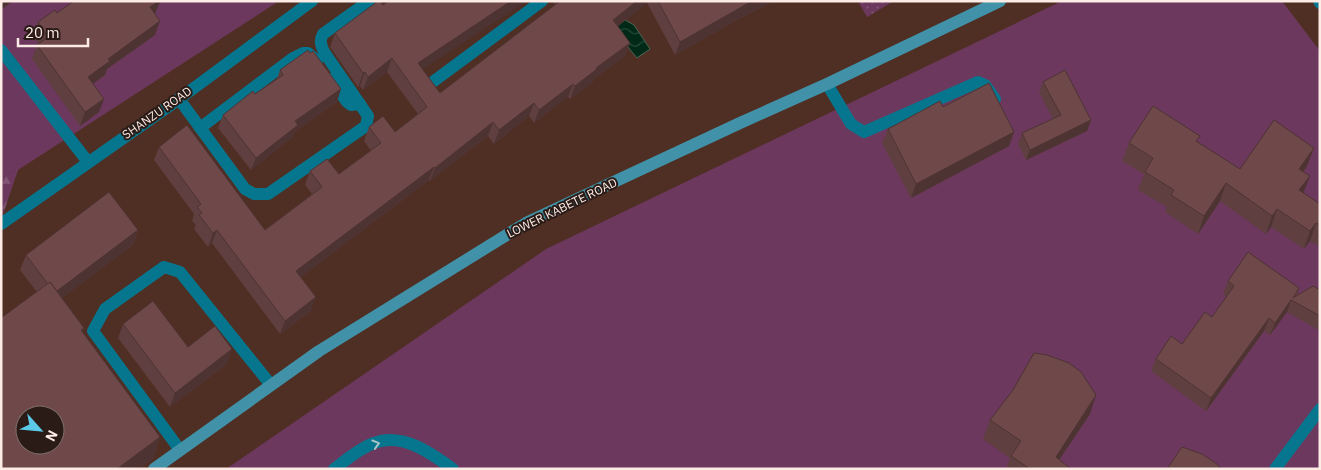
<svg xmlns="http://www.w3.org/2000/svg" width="1321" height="470" viewBox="0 0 1321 470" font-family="'IBM Plex Sans',sans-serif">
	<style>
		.green { fill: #6c385e }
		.forest { fill: url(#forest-firs) }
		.garden { fill: url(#garden-dots) }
		.water { fill: url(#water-waves); stroke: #4c6455 }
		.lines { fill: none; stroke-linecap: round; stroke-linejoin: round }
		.lane { stroke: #06768e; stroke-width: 12 }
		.street { stroke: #06768e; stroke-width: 12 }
		.secondary { stroke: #4192a8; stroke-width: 12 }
		.wall { fill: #5f3f3f }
		.shaded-wall { fill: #4e3333 }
		.building { fill: #6f4949; stroke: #4e3333; fill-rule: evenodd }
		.oneway { stroke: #a7c2c7 }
		.labels { text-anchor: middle; stroke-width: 4; stroke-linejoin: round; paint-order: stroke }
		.street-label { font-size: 12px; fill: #fdebe6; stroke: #2a1b16 }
	</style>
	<defs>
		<pattern id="forest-firs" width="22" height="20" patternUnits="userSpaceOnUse" patternTransform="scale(1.25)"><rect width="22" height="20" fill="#6c385e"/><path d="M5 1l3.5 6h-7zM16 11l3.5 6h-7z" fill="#825575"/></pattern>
		<pattern id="garden-dots" width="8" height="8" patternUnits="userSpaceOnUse" patternTransform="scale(1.25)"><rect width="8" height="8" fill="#6c385e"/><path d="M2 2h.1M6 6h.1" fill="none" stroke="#825575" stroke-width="1.8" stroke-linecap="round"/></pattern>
		<pattern id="water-waves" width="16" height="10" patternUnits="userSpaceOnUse" patternTransform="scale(1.25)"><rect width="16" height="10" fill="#002a17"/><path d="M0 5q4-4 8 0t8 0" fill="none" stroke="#264939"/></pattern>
	</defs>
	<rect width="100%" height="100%" fill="#4f2e23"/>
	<g class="green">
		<path d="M 1,1 L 279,1 L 18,170 L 1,178 Z"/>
		<path d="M 1062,1 L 1282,1 L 1320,51 L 1320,469 L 226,469 L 546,249 Z"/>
	</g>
	<path class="forest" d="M 18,170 L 1,220 L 1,178 Z"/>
	<path class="garden" d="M 858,1 L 894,1 L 867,17 Z"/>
	<path class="water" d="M 625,20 L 634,25 L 650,49 L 637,58 L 618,35 L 617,23 Z"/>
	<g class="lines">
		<g class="lane">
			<path d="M 330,79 L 347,102 L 351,105 L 360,104"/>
			<path d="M 434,81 L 542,1"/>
			<path d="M 827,84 L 851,124 L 864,132 L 978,82 L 985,85 L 995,99"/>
			<path d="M 179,99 L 245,189 L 254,194 L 268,194 L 366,126 L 368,116 L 324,52 C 321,45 319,41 323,34 L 369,1"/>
			<path d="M 200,128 L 293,58 L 303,53 L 308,53 L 317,61"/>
			<path d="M 180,450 L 93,331 L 105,309 L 164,267 L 180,272 L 271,385"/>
			<path d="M 334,469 C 346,460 360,448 374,443 C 402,432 431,453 453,469"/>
		</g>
		<g class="street">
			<path d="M 1319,1 L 1320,3"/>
			<path d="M 1,50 L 88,162"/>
			<path d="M 1,224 L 179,99 L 312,1"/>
			<path d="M 1275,469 L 1320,409"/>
		</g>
		<path class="secondary" d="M 154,469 L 319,351 L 526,223 L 740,123 L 827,84 L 1000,1"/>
	</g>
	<g class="wall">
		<path d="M 552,1 L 774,1 L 737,20 L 675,55 L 647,3 L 618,26 L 630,43 L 625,56 L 593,80 L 592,83 L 570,99 L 568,97 L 534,123 L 529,116 L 494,144 L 488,136 L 430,181 L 429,180 L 301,277 L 311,311 L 280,334 L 212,243 L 208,247 L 194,229 L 196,225 L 192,221 L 194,214 L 154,160 L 159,147 L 265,230 L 312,194 L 305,185 L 310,171 L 339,174 L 371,151 L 364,141 L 369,127 L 395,132 L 418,114 L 387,72 L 363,90 L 360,86 L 358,87 L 330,47 L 335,33 L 383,5 L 423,70 L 440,93 L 555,6 Z"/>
		<path d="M 159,4 L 155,14 L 155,35 L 107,69 L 105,75 L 93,84 L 99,112 L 80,126 L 32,59 L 37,45 L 39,44 L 33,36 L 38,22 Z"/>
		<path d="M 280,70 L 337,102 L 296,131 L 293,137 L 251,170 L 218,128 L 223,115 L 277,79 Z"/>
		<path d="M 1043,82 L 1091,120 L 1087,131 L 1026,160 L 1018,144 L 1022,133 L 1053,119 L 1039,92 Z"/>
		<path d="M 888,129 L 1014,132 L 1009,146 L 911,198 L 882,143 Z"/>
		<path d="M 1198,142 L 1240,169 L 1307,166 L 1303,172 L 1303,193 L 1320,204 L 1320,247 L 1310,241 L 1304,249 L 1271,227 L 1266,234 L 1220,201 L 1198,234 L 1165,212 L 1167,207 L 1138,190 L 1144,174 L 1122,161 L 1129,143 Z"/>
		<path d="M 138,230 L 133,245 L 62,298 L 84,328 L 82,332 L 160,437 L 153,459 L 139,469 L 1,469 L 37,292 L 20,270 L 26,255 Z"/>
		<path d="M 1228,281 L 1299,288 L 1297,295 L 1320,290 L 1320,331 L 1287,312 L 1270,335 L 1264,331 L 1206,411 L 1151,371 L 1156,359 L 1182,344 L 1212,317 L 1227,297 L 1223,294 Z"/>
		<path d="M 123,324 L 188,347 L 227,364 L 170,407 L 118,338 Z"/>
		<path d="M 1090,414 L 1059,460 L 1071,469 L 1006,469 L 1010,458 L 983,439 L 990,420 Z"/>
	</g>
	<g class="shaded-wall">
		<path d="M 4,1 L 13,1 L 1,10 L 1,8 Z"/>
		<path d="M 154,1 L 162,1 L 159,4 L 155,14 L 150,7 Z"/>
		<path d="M 511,1 L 527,1 L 413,76 L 418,63 Z"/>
		<path d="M 637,1 L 648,1 L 647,3 L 608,34 L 613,20 Z"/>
		<path d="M 752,1 L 774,1 L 737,20 L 675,55 L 680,42 Z"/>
		<path d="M 160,21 L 155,35 L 107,69 L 105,75 L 83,91 L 88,77 L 108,59 Z"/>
		<path d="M 630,43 L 625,56 L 593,80 L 592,83 L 570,99 L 575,86 L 596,68 Z"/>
		<path d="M 392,58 L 387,72 L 363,90 L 368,77 Z"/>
		<path d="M 365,72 L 360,86 L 358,87 L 363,73 Z"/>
		<path d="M 573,84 L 568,97 L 534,123 L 539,110 Z"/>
		<path d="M 341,89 L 337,102 L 296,131 L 293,137 L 251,170 L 256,158 L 295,121 Z"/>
		<path d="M 104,99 L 99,112 L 80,126 L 85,112 Z"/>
		<path d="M 534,103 L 529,116 L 494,144 L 499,130 Z"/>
		<path d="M 1091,120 L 1087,131 L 1026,160 L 1030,150 Z"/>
		<path d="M 493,122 L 488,136 L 430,181 L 435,168 Z"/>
		<path d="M 1014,132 L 1009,146 L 911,198 L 916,184 Z"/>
		<path d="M 1314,148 L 1307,166 L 1293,187 L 1299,169 Z"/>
		<path d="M 434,167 L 429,180 L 291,285 L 296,271 Z"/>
		<path d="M 1310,176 L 1303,194 L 1299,190 Z"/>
		<path d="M 1226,183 L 1220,201 L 1198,234 L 1204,216 Z"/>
		<path d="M 1277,209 L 1271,227 L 1266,234 L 1272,216 Z"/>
		<path d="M 1316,223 L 1310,241 L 1304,249 L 1310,231 Z"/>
		<path d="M 138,230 L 133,245 L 49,308 L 54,293 Z"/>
		<path d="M 217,230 L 212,243 L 208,247 L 213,233 Z"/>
		<path d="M 316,297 L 311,311 L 280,334 L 285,321 Z"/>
		<path d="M 1291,300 L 1287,312 L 1270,335 L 1275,323 Z"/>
		<path d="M 1269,318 L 1264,331 L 1206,411 L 1211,398 Z"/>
		<path d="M 232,349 L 227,364 L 170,407 L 175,393 Z"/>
		<path d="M 1096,395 L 1090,414 L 1053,469 L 1056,457 Z"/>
		<path d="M 160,437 L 153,459 L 139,469 L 117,469 Z"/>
	</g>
	<g class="building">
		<path d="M 74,1 L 159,1 L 150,7 L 160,21 L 108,59 L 110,61 L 88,77 L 104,99 L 85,112 L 37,45 L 48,37 L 38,22 L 55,10 L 57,13 Z"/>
		<path d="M 378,1 L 380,1 L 383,5 L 389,1 L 511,1 L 418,63 L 440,93 L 560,1 L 637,1 L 613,20 L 630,43 L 596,68 L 597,69 L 575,86 L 573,84 L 539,110 L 534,103 L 499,130 L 493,122 L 435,168 L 434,167 L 296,271 L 316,297 L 285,321 L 217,230 L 213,233 L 199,215 L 202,213 L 197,207 L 201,204 L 159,147 L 187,125 L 265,230 L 322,187 L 310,171 L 327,159 L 339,174 L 381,143 L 369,127 L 383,116 L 395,132 L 427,107 L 392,58 L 368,77 L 365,72 L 363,73 L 335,33 Z"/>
		<path d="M 658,1 L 752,1 L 680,42 Z"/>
		<path d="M 308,50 L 310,53 L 313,51 L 341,89 L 295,121 L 298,125 L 256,158 L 223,115 L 253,91 L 255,94 L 283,75 L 280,70 Z"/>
		<path d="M 1065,70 L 1091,120 L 1030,150 L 1022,133 L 1061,115 L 1043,82 Z"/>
		<path d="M 989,83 L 1014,132 L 916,184 L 888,129 L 940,101 L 943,107 Z"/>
		<path d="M 1153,106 L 1200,136 L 1196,141 L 1240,169 L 1274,120 L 1314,148 L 1299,169 L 1310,176 L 1299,190 L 1320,204 L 1320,225 L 1316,223 L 1310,231 L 1277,209 L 1272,216 L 1226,183 L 1204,216 L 1171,195 L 1174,190 L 1145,172 L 1153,158 L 1129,143 Z"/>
		<path d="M 109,192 L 138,230 L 57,291 L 50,282 L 48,284 L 26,255 Z"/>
		<path d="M 1248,252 L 1299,288 L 1293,298 L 1313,286 L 1320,290 L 1320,316 L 1291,300 L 1275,323 L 1269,318 L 1211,398 L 1156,359 L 1171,336 L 1182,344 L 1205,312 L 1212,317 L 1234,286 L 1228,281 Z"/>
		<path d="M 50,282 L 84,328 L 81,330 L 160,437 L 117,469 L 1,469 L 1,318 ZM 25,415 L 55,415 L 55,445 L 25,445 Z"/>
		<path d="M 153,301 L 188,347 L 215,326 L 232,349 L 175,393 L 123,324 Z"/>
		<path d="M 1034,353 L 1047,355 L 1069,363 L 1081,372 L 1096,395 L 1056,457 L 1071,469 L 1030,469 L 1011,456 L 1021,441 L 990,420 L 1013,390 Z"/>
		<path d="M 1182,447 L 1202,454 L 1217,464 L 1221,469 L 1167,469 Z"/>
	</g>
	<defs><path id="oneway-chevron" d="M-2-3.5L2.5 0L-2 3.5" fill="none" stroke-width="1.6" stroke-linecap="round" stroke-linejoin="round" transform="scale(1.25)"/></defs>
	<use class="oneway" href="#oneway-chevron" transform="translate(376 444) rotate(-17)"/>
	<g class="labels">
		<g class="street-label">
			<text transform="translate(157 113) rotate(-35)" y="4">SHANZU ROAD</text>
			<text transform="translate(562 208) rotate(-26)" y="4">LOWER KABETE ROAD</text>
		</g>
	</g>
	<rect width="1321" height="470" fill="none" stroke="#fdebe6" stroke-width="5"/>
	<g transform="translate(40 430) rotate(117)"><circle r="24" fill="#2a1b16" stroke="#7e6e69"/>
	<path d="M0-4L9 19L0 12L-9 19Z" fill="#5ac8e6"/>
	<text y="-8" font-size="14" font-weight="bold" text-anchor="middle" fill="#fdebe6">N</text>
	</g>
	<path d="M18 38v8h70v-8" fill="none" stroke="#fdebe6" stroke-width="2.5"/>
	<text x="25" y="38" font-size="15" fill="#fdebe6" stroke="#2a1b16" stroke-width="4" paint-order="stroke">20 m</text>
</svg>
